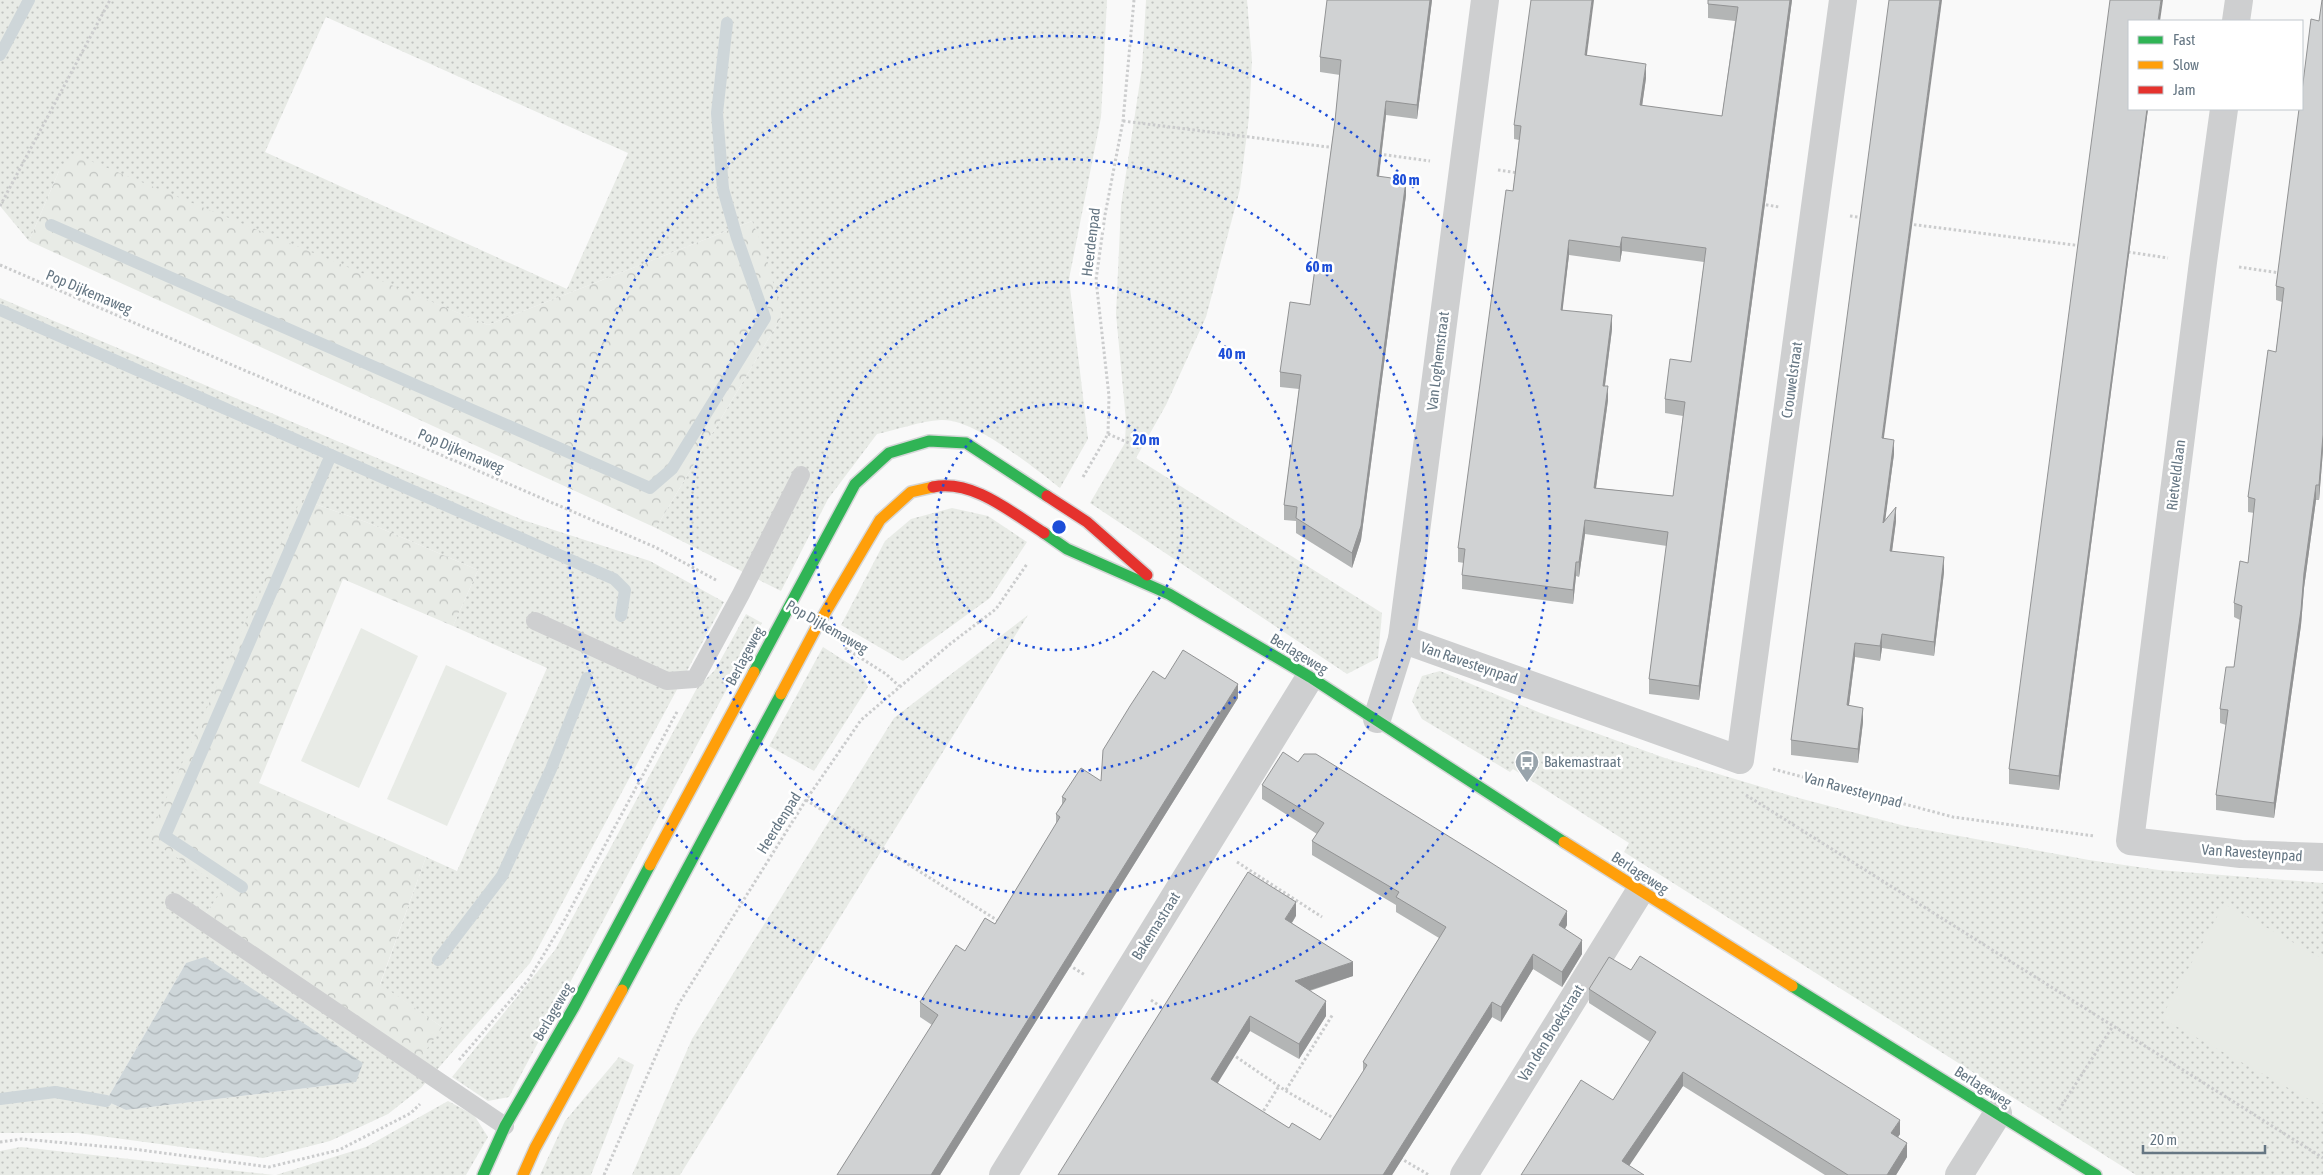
<svg xmlns="http://www.w3.org/2000/svg" width="2323" height="1175" viewBox="0 0 2323 1175" font-family="'Asap Condensed',sans-serif">
	<style>
		.grass { fill: url(#grass-dots); fill-rule: evenodd }
		.forest { fill: url(#forest-crowns) }
		.garden { fill: #e8ebe6 }
		.water { fill: url(#water-waves) }
		.lines { fill: none; stroke-linecap: round; stroke-linejoin: round }
		.stream { stroke: #ced6d9; stroke-width: 12 }
		.fast-casing { stroke: #d5d6d7; stroke-width: 14 }
		.slow-casing { stroke: #d5d6d7; stroke-width: 14 }
		.jam-casing { stroke: #d5d6d7; stroke-width: 14 }
		.path { stroke: #cbcccd; stroke-width: 3; stroke-dasharray: 2.5 2.5; stroke-linecap: butt }
		.lane { stroke: #cecfd0; stroke-width: 18 }
		.street { stroke: #cecfd0; stroke-width: 28 }
		.fast { stroke: #30b455; stroke-width: 11 }
		.slow { stroke: #ff9f0a; stroke-width: 11 }
		.jam { stroke: #e5322d; stroke-width: 11 }
		.wall { fill: #b3b5b5; fill-rule: evenodd }
		.shaded-wall { fill: #929394 }
		.building { fill: #d0d2d3; stroke: #929394; fill-rule: evenodd }
		.ring { fill: none; stroke: #1d4ed8; stroke-width: 2.5; stroke-dasharray: 2.5 5 }
		.labels { text-anchor: middle; stroke-width: 5; stroke-linejoin: round; paint-order: stroke }
		.street-label { font-size: 15px; fill: #657683; stroke: #fff }
		.poi-label { font-size: 15px; fill: #657683; stroke: #fff; text-anchor: start }
		.centre { fill: #1d4ed8; stroke: #fff; stroke-width: 2.5 }
		.ring-label { font-size: 15px; text-anchor: middle; font-weight: bold; fill: #1d4ed8; stroke: #fff; stroke-width: 5; stroke-linejoin: round; paint-order: stroke }
	</style>
	<defs>
		<pattern id="grass-dots" width="8" height="8" patternUnits="userSpaceOnUse" patternTransform="scale(1.25)"><rect width="8" height="8" fill="#e8ebe6"/><path d="M2 2h.1M6 6h.1" fill="none" stroke="#c0c3c0" stroke-width="1.8" stroke-linecap="round"/></pattern>
		<pattern id="forest-crowns" width="20" height="18" patternUnits="userSpaceOnUse" patternTransform="scale(1.25)"><rect width="20" height="18" fill="#e8ebe6"/><path d="M2 6a3 3 0 1 1 6 0M12 15a3 3 0 1 1 6 0" fill="none" stroke="#c0c3c0"/></pattern>
		<pattern id="water-waves" width="16" height="10" patternUnits="userSpaceOnUse" patternTransform="scale(1.25)"><rect width="16" height="10" fill="#ced6d9"/><path d="M0 5q4-4 8 0t8 0" fill="none" stroke="#abb2b5"/></pattern>
	</defs>
	<rect width="100%" height="100%" fill="#f9f9f9"/>
	<g class="grass">
		<path d="M 0,0 L 1107,0 L 1101,117 L 1069,279 L 1088,439 L 1060,488 C 1034,468 974,418 941,420 C 920,421 897,430 877,434 L 828,499 L 781,591 L 656,528 L 782,316 L 752,221 L 488,325 L 298,248 L 59,171 L 29,241 L 0,206 ZM 326,17 L 628,153 L 567,289 L 265,152 Z"/>
		<path d="M 1146,0 L 1247,0 L 1252,61 L 1249,117 L 1240,189 L 1206,317 L 1166,405 L 1136,458 L 1382,613 L 1378,658 L 1347,674 L 1090,503 L 1125,443 L 1126,421 L 1116,314 L 1121,206 L 1142,68 Z"/>
		<path d="M 0,298 L 523,520 L 650,561 L 724,602 L 530,963 L 421,1088 L 388,1114 L 330,1141 L 263,1158 L 78,1133 L 0,1133 ZM 301,499 L 366,522 L 478,570 L 453,626 L 547,668 L 457,871 L 426,857 L 380,985 L 442,1027 L 206,913 L 224,889 ZM 186,963 L 356,1082 L 126,1110 L 106,1101 Z"/>
		<path d="M 952,508 L 988,516 L 1027,542 L 990,598 L 903,661 L 841,625 L 885,541 L 911,519 Z"/>
		<path d="M 746,614 L 762,623 L 509,1097 L 488,1101 L 452,1077 L 555,950 L 697,688 L 715,670 Z"/>
		<path d="M 1028,615 L 680,1175 L 632,1175 L 692,1039 L 894,718 Z"/>
		<path d="M 823,647 L 859,670 L 868,687 L 814,771 L 769,746 Z"/>
		<path d="M 1440,671 L 1543,714 L 1665,758 L 1795,797 L 1905,826 L 2089,860 L 2159,870 L 2323,883 L 2323,1175 L 2136,1175 L 1624,852 L 1629,843 L 1513,769 L 1510,772 L 1422,719 L 1412,701 L 1422,676 Z"/>
		<path d="M 619,1057 L 634,1065 L 591,1175 L 540,1175 L 565,1121 Z"/>
		<path d="M 448,1101 L 474,1115 L 488,1137 L 466,1175 L 276,1175 L 366,1147 Z"/>
		<path d="M 21,1147 L 274,1175 L 0,1175 L 0,1151 Z"/>
	</g>
	<g class="forest">
		<path d="M 76,155 L 488,325 L 752,221 L 765,252 L 782,316 L 656,528 L 29,241 L 59,171 Z"/>
		<path d="M 301,499 L 366,522 L 478,570 L 453,626 L 343,579 L 259,783 L 426,857 L 380,984 L 442,1027 L 420,1059 L 206,913 L 224,888 L 148,839 Z"/>
	</g>
	<g class="garden">
		<path d="M 361,628 L 418,656 L 359,788 L 301,761 Z"/>
		<path d="M 446,665 L 507,693 L 447,826 L 387,799 Z"/>
		<path d="M 2224,904 L 2323,959 L 2323,1103 L 2321,1106 L 2161,1018 Z"/>
	</g>
	<path class="water" d="M 205,957 L 363,1063 L 356,1082 L 126,1110 L 106,1101 L 186,963 Z"/>
	<g class="lines">
		<g class="stream">
			<path d="M 0,55 L 29,0"/>
			<path d="M 51,225 L 650,488 L 672,469 L 765,318 L 737,238 L 723,189 L 717,113 L 727,23"/>
			<path d="M 0,310 L 614,579 L 625,590 L 621,616"/>
			<path d="M 242,887 L 165,836 L 331,455"/>
			<path d="M 438,960 L 502,876 L 551,769 L 587,678"/>
			<path d="M 0,1099 L 55,1092 L 106,1101"/>
		</g>
		<g class="fast-casing">
			<g id="fast">
				<path d="M 1044,533 L 1067,549 L 1169,594 L 1310,677 L 1564,842"/>
				<path d="M 754,672 L 855,484 L 889,453 L 929,441 L 966,443 L 1047,496"/>
				<path d="M 1792,986 L 2096,1175"/>
				<path d="M 622,990 L 781,694"/>
				<path d="M 483,1175 L 505,1126 L 574,1007 L 650,865"/>
			</g>
		</g>
		<g class="slow-casing">
			<g id="slow">
				<path d="M 781,694 L 815,630 L 880,520 L 911,492 L 933,487"/>
				<path d="M 1564,842 L 1792,986"/>
				<path d="M 650,865 L 754,672"/>
				<path d="M 523,1175 L 535,1148 L 622,990"/>
			</g>
		</g>
		<g class="jam-casing">
			<g id="jam">
				<path d="M 933,487 C 973,479 1012,513 1044,533"/>
				<path d="M 1047,496 L 1087,522 L 1147,575"/>
			</g>
		</g>
		<g class="path">
			<path d="M 1123,121 L 1336,148"/>
			<path d="M 1379,154 L 1430,161"/>
			<path d="M 1498,170 L 1519,173"/>
			<path d="M 1761,204 L 1779,207"/>
			<path d="M 0,206 L 110,0"/>
			<path d="M 1850,216 L 1864,218"/>
			<path d="M 1909,224 L 2082,246"/>
			<path d="M 2128,252 L 2168,258"/>
			<path d="M 0,265 L 655,547 L 716,580"/>
			<path d="M 2239,267 L 2280,273"/>
			<path d="M 1108,434 L 1136,446"/>
			<path d="M 1083,477 L 1108,434 L 1109,396 L 1096,280 L 1105,215 L 1123,121 L 1134,0"/>
			<path d="M 845,648 L 886,674 L 899,686"/>
			<path d="M 1773,769 L 1953,817 L 2094,836"/>
			<path d="M 1746,795 L 2323,1158"/>
			<path d="M 806,800 L 1000,922"/>
			<path d="M 1237,862 L 1322,917"/>
			<path d="M 1069,965 L 1085,975"/>
			<path d="M 1151,1000 L 1164,1009"/>
			<path d="M 1232,1054 L 1286,1091 L 1337,1120"/>
			<path d="M 459,1060 L 529,979 L 564,921 L 678,710"/>
			<path d="M 1286,1090 L 1333,1014"/>
			<path d="M 2059,1110 L 2113,1026"/>
			<path d="M 1261,1115 L 1279,1086"/>
			<path d="M 0,1142 L 22,1139 L 133,1149 L 269,1167 L 339,1150 L 411,1113 L 420,1104"/>
			<path d="M 1400,1158 L 1429,1175"/>
			<path d="M 604,1175 L 678,1005 L 806,800 L 861,720 L 950,644 L 996,609 L 1027,564"/>
		</g>
		<g class="lane">
			<path d="M 535,621 L 667,681 L 695,679 L 741,594 L 801,475"/>
			<path d="M 174,902 L 505,1126"/>
		</g>
		<g class="street">
			<path d="M 2236,21 L 2239,0"/>
			<path d="M 2224,109 L 2203,262 L 2130,841 L 2241,854 L 2323,857"/>
			<path d="M 1402,639 L 1740,760 L 1843,0"/>
			<path d="M 1377,719 L 1402,639 L 1485,0"/>
			<path d="M 1003,1175 L 1310,677"/>
			<path d="M 1464,1175 L 1640,891"/>
			<path d="M 1959,1175 L 1998,1113"/>
		</g>
		<use href="#fast" class="fast"/>
		<use href="#slow" class="slow"/>
		<use href="#jam" class="jam"/>
	</g>
	<g class="wall">
		<path d="M 1432,0 L 1417,119 L 1386,115 L 1379,177 L 1406,195 L 1361,540 L 1352,568 L 1296,533 L 1296,521 L 1284,520 L 1284,505 L 1299,389 L 1280,387 L 1280,372 L 1310,305 L 1335,121 L 1340,75 L 1320,72 L 1320,57 Z"/>
		<path d="M 1708,0 L 1792,0 L 1699,700 L 1649,694 L 1649,679 L 1667,546 L 1585,534 L 1579,577 L 1576,576 L 1573,604 L 1462,589 L 1462,575 L 1464,563 L 1458,562 L 1458,548 L 1513,191 L 1519,140 L 1514,139 L 1514,125 L 1587,56 L 1646,78 L 1642,106 L 1722,116 L 1735,21 L 1708,18 ZM 1622,251 L 1704,262 L 1691,362 L 1665,399 L 1665,413 L 1683,416 L 1673,496 L 1596,488 L 1608,400 L 1605,386 L 1612,329 L 1562,310 L 1569,255 L 1620,262 Z"/>
		<path d="M 2323,0 L 2323,450 L 2319,500 L 2316,500 L 2304,588 L 2301,625 L 2274,818 L 2216,810 L 2216,795 L 2226,725 L 2220,723 L 2220,709 L 2234,667 L 2240,620 L 2234,617 L 2234,603 L 2248,563 L 2254,513 L 2248,512 L 2248,497 L 2276,352 L 2282,302 L 2276,300 L 2276,286 Z"/>
		<path d="M 2129,109 L 2148,109 L 2059,790 L 2009,784 L 2009,769 Z"/>
		<path d="M 1884,438 L 1894,454 L 1885,520 L 1896,521 L 1892,552 L 1944,572 L 1934,656 L 1882,648 L 1880,661 L 1855,657 L 1849,705 L 1863,722 L 1858,763 L 1791,755 L 1791,740 Z"/>
		<path d="M 1165,679 L 1238,698 L 940,1175 L 837,1175 L 932,1025 L 920,1017 L 920,1002 L 965,951 L 995,924 L 1056,824 L 1056,814 L 1062,804 L 1062,797 L 1101,781 Z"/>
		<path d="M 1262,785 L 1567,925 L 1565,929 L 1582,954 L 1562,987 L 1533,969 L 1501,1022 L 1492,1017 L 1392,1175 L 1058,1175 L 1296,916 L 1292,923 L 1353,976 L 1310,991 L 1326,1016 L 1299,1059 L 1250,1031 L 1217,1083 L 1289,1128 L 1320,1140 L 1363,1072 L 1363,1062 L 1439,938 L 1396,912 L 1396,905 L 1312,855 L 1312,841 L 1317,834 L 1262,799 Z"/>
		<path d="M 1589,989 L 1900,1134 L 1898,1137 L 1907,1157 L 1896,1175 L 1825,1175 L 1683,1086 L 1629,1165 L 1521,1175 L 1613,1100 L 1650,1042 L 1589,1003 Z"/>
	</g>
	<g class="shaded-wall">
		<path d="M 1430,0 L 1432,0 L 1417,119 L 1417,105 Z"/>
		<path d="M 1592,0 L 1594,0 L 1585,70 L 1585,55 Z"/>
		<path d="M 1790,0 L 1792,0 L 1699,700 L 1699,686 Z"/>
		<path d="M 1940,0 L 1942,0 L 1882,452 L 1882,438 Z"/>
		<path d="M 2161,0 L 2163,0 L 2160,21 L 2158,21 Z"/>
		<path d="M 1646,64 L 1646,78 L 1640,120 L 1640,105 Z"/>
		<path d="M 1386,101 L 1386,115 L 1377,191 L 1377,176 Z"/>
		<path d="M 2147,109 L 2148,109 L 2059,790 L 2059,776 Z"/>
		<path d="M 1406,180 L 1406,195 L 1361,540 L 1352,568 L 1352,553 Z"/>
		<path d="M 1622,237 L 1622,251 L 1620,262 L 1620,247 Z"/>
		<path d="M 1569,240 L 1569,255 L 1561,324 L 1561,310 Z"/>
		<path d="M 1612,315 L 1612,329 L 1603,400 L 1603,386 Z"/>
		<path d="M 1608,386 L 1608,400 L 1594,502 L 1594,488 Z"/>
		<path d="M 2323,435 L 2323,450 L 2319,500 L 2319,485 Z"/>
		<path d="M 1894,440 L 1894,454 L 1883,537 L 1883,523 Z"/>
		<path d="M 2316,485 L 2316,500 L 2304,588 L 2301,625 L 2274,818 L 2274,803 L 2304,573 Z"/>
		<path d="M 1896,507 L 1896,521 L 1890,566 L 1890,551 Z"/>
		<path d="M 1585,520 L 1585,534 L 1579,577 L 1579,562 Z"/>
		<path d="M 1944,557 L 1944,572 L 1934,656 L 1934,642 Z"/>
		<path d="M 1576,562 L 1576,576 L 1573,604 L 1573,590 Z"/>
		<path d="M 1882,634 L 1882,648 L 1880,661 L 1880,646 Z"/>
		<path d="M 1855,643 L 1855,657 L 1847,720 L 1847,705 Z"/>
		<path d="M 1238,684 L 1238,698 L 940,1175 L 931,1175 Z"/>
		<path d="M 1863,708 L 1863,722 L 1858,763 L 1858,749 Z"/>
		<path d="M 1296,902 L 1296,916 L 1285,933 L 1285,919 Z"/>
		<path d="M 1567,911 L 1567,925 L 1559,939 L 1559,925 Z"/>
		<path d="M 1582,940 L 1582,954 L 1562,987 L 1562,972 Z"/>
		<path d="M 1533,954 L 1533,969 L 1501,1022 L 1501,1007 Z"/>
		<path d="M 1353,962 L 1353,976 L 1295,995 L 1295,981 Z"/>
		<path d="M 1326,1001 L 1326,1016 L 1299,1059 L 1299,1044 Z"/>
		<path d="M 1492,1002 L 1492,1017 L 1392,1175 L 1383,1175 Z"/>
		<path d="M 1250,1016 L 1250,1031 L 1211,1094 L 1211,1079 Z"/>
		<path d="M 1683,1072 L 1683,1086 L 1623,1175 L 1622,1161 Z"/>
		<path d="M 1900,1120 L 1900,1134 L 1891,1148 L 1891,1133 Z"/>
		<path d="M 1907,1143 L 1907,1157 L 1896,1175 L 1887,1175 Z"/>
	</g>
	<g class="building">
		<path d="M 1327,0 L 1430,0 L 1417,105 L 1386,101 L 1377,176 L 1406,180 L 1361,526 L 1352,553 L 1296,518 L 1297,507 L 1284,505 L 1301,375 L 1280,372 L 1290,302 L 1310,305 L 1335,121 L 1341,60 L 1320,57 Z"/>
		<path d="M 1531,0 L 1592,0 L 1585,55 L 1646,64 L 1640,105 L 1722,116 L 1738,7 L 1708,4 L 1708,0 L 1790,0 L 1699,686 L 1649,679 L 1668,532 L 1585,520 L 1579,562 L 1576,562 L 1573,590 L 1462,575 L 1465,549 L 1458,548 L 1506,190 L 1513,191 L 1521,126 L 1514,125 ZM 1622,237 L 1706,248 L 1691,362 L 1670,359 L 1665,399 L 1685,402 L 1673,496 L 1594,488 L 1608,386 L 1603,386 L 1612,315 L 1561,310 L 1569,240 L 1620,247 Z"/>
		<path d="M 1889,0 L 1940,0 L 1882,438 L 1894,440 L 1883,523 L 1896,507 L 1890,551 L 1944,557 L 1934,642 L 1882,634 L 1880,646 L 1855,643 L 1847,705 L 1863,708 L 1858,749 L 1791,740 Z"/>
		<path d="M 2110,0 L 2161,0 L 2158,21 L 2129,21 L 2129,109 L 2147,109 L 2059,776 L 2009,769 Z"/>
		<path d="M 2322,0 L 2323,0 L 2323,435 L 2319,485 L 2316,485 L 2304,573 L 2301,610 L 2274,803 L 2216,795 L 2228,710 L 2220,709 L 2226,667 L 2234,667 L 2242,606 L 2234,603 L 2240,561 L 2248,563 L 2255,499 L 2248,497 L 2268,350 L 2276,352 L 2284,288 L 2276,286 L 2299,109 L 2302,109 L 2302,91 L 2311,19 L 2319,21 Z"/>
		<path d="M 1183,650 L 1238,684 L 931,1175 L 837,1175 L 938,1015 L 920,1002 L 956,945 L 965,951 L 985,918 L 995,924 L 1060,817 L 1056,814 L 1066,799 L 1062,797 L 1081,768 L 1101,781 L 1103,750 L 1130,706 L 1153,671 L 1165,679 Z"/>
		<path d="M 1283,752 L 1298,762 L 1304,754 L 1316,754 L 1482,857 L 1567,911 L 1559,925 L 1582,940 L 1562,972 L 1533,954 L 1501,1007 L 1492,1002 L 1383,1175 L 1058,1175 L 1248,872 L 1296,902 L 1285,919 L 1353,962 L 1295,981 L 1326,1001 L 1299,1044 L 1250,1016 L 1211,1079 L 1289,1128 L 1292,1123 L 1320,1140 L 1367,1065 L 1363,1062 L 1446,927 L 1396,897 L 1399,892 L 1312,841 L 1324,823 L 1262,785 Z"/>
		<path d="M 1640,956 L 1900,1120 L 1891,1133 L 1907,1143 L 1887,1175 L 1848,1175 L 1683,1072 L 1622,1161 L 1644,1175 L 1521,1175 L 1581,1080 L 1613,1100 L 1656,1032 L 1589,989 L 1609,957 L 1631,970 Z"/>
	</g>
	<g class="ring">
		<circle cx="1059" cy="527" r="123"/>
		<circle cx="1059" cy="527" r="245"/>
		<circle cx="1059" cy="527" r="368"/>
		<circle cx="1059" cy="527" r="491"/>
	</g>
	<defs>
		<g id="bus-pin" transform="scale(1.25)"><path d="M0 17L-7.5 6A9.5 9.5 0 1 1 7.5 6Z" fill="#99a4ac" stroke="#fff"/><path d="M-5-6H5V4H4V6H2V4H-2V6H-4V4H-5ZM-3.5-4V0h7V-4ZM-3.5 1.2v1.5H-2V1.2ZM2 1.2v1.5H3.5V1.2Z" fill="#fff"/></g>
	</defs>
	<g fill-rule="evenodd">
		<use href="#bus-pin" x="1527" y="762"/>
	</g>
	<g class="labels">
		<g class="street-label">
			<text transform="translate(1091 242) rotate(-83)" y="5">Heerdenpad</text>
			<text transform="translate(89 292) rotate(23)" y="5">Pop Dijkemaweg</text>
			<text transform="translate(1438 361) rotate(-83)" y="5">Van Loghemstraat</text>
			<text transform="translate(1792 380) rotate(-82)" y="5">Crouwelstraat</text>
			<text transform="translate(461 451) rotate(23)" y="5">Pop Dijkemaweg</text>
			<text transform="translate(2176 475) rotate(-83)" y="5">Rietveldlaan</text>
			<text transform="translate(827 627) rotate(30)" y="5">Pop Dijkemaweg</text>
			<text transform="translate(1299 654) rotate(31)" y="5">Berlageweg</text>
			<text transform="translate(745 656) rotate(-62)" y="5">Berlageweg</text>
			<text transform="translate(1469 663) rotate(19)" y="5">Van Ravesteynpad</text>
			<text transform="translate(1853 790) rotate(15)" y="5">Van Ravesteynpad</text>
			<text transform="translate(779 823) rotate(-58)" y="5">Heerdenpad</text>
			<text transform="translate(2252 853) rotate(4)" y="5">Van Ravesteynpad</text>
			<text transform="translate(1640 873) rotate(33)" y="5">Berlageweg</text>
			<text transform="translate(1156 926) rotate(-58)" y="5">Bakemastraat</text>
			<text transform="translate(553 1012) rotate(-60)" y="5">Berlageweg</text>
			<text transform="translate(1551 1033) rotate(-58)" y="5">Van den Broekstraat</text>
			<text transform="translate(1983 1087) rotate(32)" y="5">Berlageweg</text>
		</g>
		<g class="poi-label">
			<text x="1544" y="767">Bakemastraat</text>
		</g>
	</g>
	<circle cx="1059" cy="527" r="8" class="centre"/>
	<g class="ring-label">
		<text x="1406" y="185">80 m</text>
		<text x="1319" y="272">60 m</text>
		<text x="1232" y="359">40 m</text>
		<text x="1146" y="445">20 m</text>
	</g>
	<rect x="2128" y="20" width="175" height="90" fill="#ffffff" stroke="#c1c8cd"/>
	<rect x="2138" y="36" width="25" height="8" fill="#30b455" stroke="#c1c8cd"/>
	<text x="2173" y="45" font-size="15" fill="#657683">Fast</text>
	<rect x="2138" y="61" width="25" height="8" fill="#ff9f0a" stroke="#c1c8cd"/>
	<text x="2173" y="70" font-size="15" fill="#657683">Slow</text>
	<rect x="2138" y="86" width="25" height="8" fill="#e5322d" stroke="#c1c8cd"/>
	<text x="2173" y="95" font-size="15" fill="#657683">Jam</text>
	<path d="M2143 1145v8h122v-8" fill="none" stroke="#657683" stroke-width="2.5"/>
	<text x="2150" y="1145" font-size="15" fill="#657683" stroke="#ffffff" stroke-width="4" paint-order="stroke">20 m</text>
</svg>
